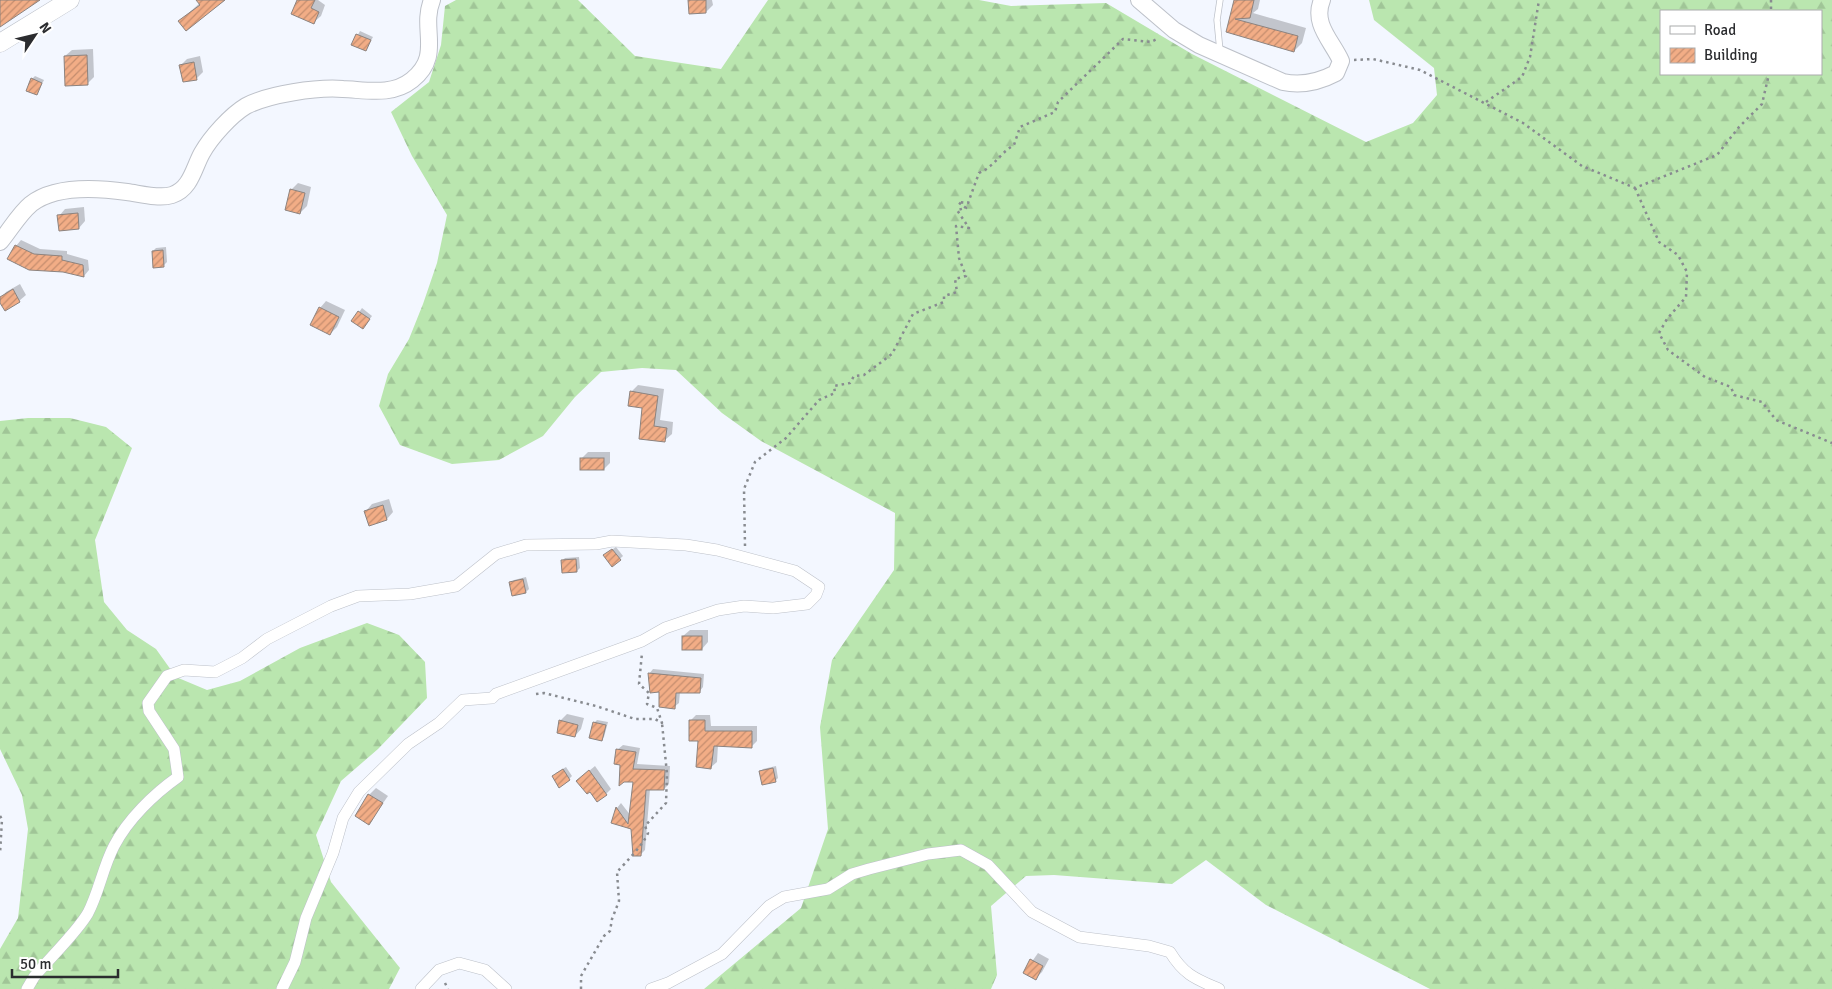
<svg xmlns="http://www.w3.org/2000/svg" width="1832" height="989" viewBox="0 0 1832 989" font-family="Signika,sans-serif">
	<style>
		.forest { fill: url(#forest-firs); fill-rule: evenodd }
		.shadow { fill: #0003 }
		.building { fill: url(#building-hatch); stroke: #8c837f }
		.lines { fill: none; stroke-linecap: round; stroke-linejoin: round }
		.lane-casing { stroke: #bdc1c9; stroke-width: 7 }
		.street-casing { stroke: #bdc1c9; stroke-width: 12 }
		.secondary-casing { stroke: #bdc1c9; stroke-width: 18 }
		.primary-casing { stroke: #bdc1c9; stroke-width: 19 }
		.path { stroke: #888b90; stroke-width: 2.5; stroke-dasharray: 2.5 4; stroke-linecap: butt }
		.lane { stroke: #fff; stroke-width: 5.5 }
		.street { stroke: #fff; stroke-width: 11 }
		.secondary { stroke: #fff; stroke-width: 16 }
		.primary { stroke: #fff; stroke-width: 18 }
	</style>
	<defs>
		<pattern id="forest-firs" width="22" height="20" patternUnits="userSpaceOnUse" patternTransform="scale(1.25)"><rect width="22" height="20" fill="#bae6af"/><path d="M5 1l3.5 6h-7zM16 11l3.5 6h-7z" fill="#a0c597"/></pattern>
		<pattern id="building-hatch" width="6" height="6" patternUnits="userSpaceOnUse" patternTransform="scale(1.25)"><rect width="6" height="6" fill="#f2ad86"/><path d="M-1 1l2-2M0 6l6-6M5 7l2-2" fill="none" stroke="#c48d6e"/></pattern>
	</defs>
	<rect width="100%" height="100%" fill="#f3f7ff"/>
	<g class="forest">
		<path d="M 456,0 L 578,0 L 635,56 L 721,69 L 768,0 L 979,0 L 1011,6 L 1106,3 L 1192,54 L 1366,142 L 1413,123 L 1437,95 L 1434,68 L 1374,20 L 1369,0 L 1832,0 L 1832,989 L 1430,989 L 1266,905 L 1206,860 L 1172,884 L 1054,875 L 1026,876 L 991,906 L 997,975 L 991,989 L 704,989 L 801,908 L 828,829 L 820,727 L 832,660 L 894,570 L 895,513 L 761,441 L 722,413 L 676,370 L 642,368 L 601,372 L 575,397 L 543,436 L 499,460 L 452,464 L 400,445 L 379,406 L 388,374 L 409,339 L 423,304 L 437,263 L 447,215 L 412,156 L 391,112 L 429,82 L 441,45 L 445,6 ZM 1661,11 L 1821,11 L 1821,74 L 1661,74 Z"/>
		<path d="M 28,418 L 70,418 L 106,427 L 132,448 L 95,540 L 104,602 L 127,630 L 156,649 L 176,677 L 207,690 L 240,681 L 300,648 L 367,623 L 399,635 L 425,662 L 427,698 L 378,749 L 341,781 L 316,835 L 331,882 L 400,968 L 389,989 L 0,989 L 0,949 L 18,918 L 28,829 L 22,795 L 0,749 L 0,421 Z"/>
	</g>
	<g class="shadow">
		<path d="M 202,0 L 221,0 L 180,21 L 203,0 Z"/>
		<path d="M 298,0 L 318,0 L 325,5 L 321,16 L 314,22 Z"/>
		<path d="M 689,0 L 712,0 L 713,5 L 706,12 Z"/>
		<path d="M 1235,0 L 1260,0 L 1258,9 L 1253,13 L 1306,28 L 1302,43 L 1294,51 L 1227,31 Z"/>
		<path d="M 360,31 L 373,37 L 366,50 L 353,44 Z"/>
		<path d="M 93,49 L 94,77 L 88,83 L 65,56 L 72,50 Z"/>
		<path d="M 200,56 L 203,72 L 197,78 L 184,81 L 181,65 L 187,59 Z"/>
		<path d="M 35,76 L 44,80 L 37,94 L 32,79 Z"/>
		<path d="M 298,183 L 311,187 L 307,206 L 300,213 L 291,190 Z"/>
		<path d="M 84,207 L 85,221 L 79,228 L 59,216 L 65,209 Z"/>
		<path d="M 21,240 L 40,249 L 67,251 L 67,254 L 88,260 L 89,270 L 84,276 L 63,270 L 16,246 Z"/>
		<path d="M 166,247 L 167,262 L 164,265 L 153,251 L 156,248 Z"/>
		<path d="M 20,284 L 26,295 L 19,301 L 0,300 L 6,292 Z"/>
		<path d="M 326,301 L 345,310 L 337,327 L 330,334 L 320,308 Z"/>
		<path d="M 362,308 L 372,316 L 363,328 L 353,321 Z"/>
		<path d="M 638,385 L 664,389 L 660,420 L 673,422 L 672,434 L 665,440 L 640,438 L 643,407 L 631,392 Z"/>
		<path d="M 588,452 L 610,452 L 610,463 L 604,469 L 581,459 Z"/>
		<path d="M 389,499 L 393,512 L 387,519 L 366,511 L 372,504 Z"/>
		<path d="M 616,547 L 623,556 L 612,566 L 607,553 Z"/>
		<path d="M 579,557 L 580,568 L 577,571 L 562,561 L 565,558 Z"/>
		<path d="M 526,577 L 529,589 L 526,592 L 511,583 L 514,580 Z"/>
		<path d="M 690,630 L 708,630 L 708,642 L 702,649 L 683,636 Z"/>
		<path d="M 653,669 L 704,674 L 703,687 L 699,692 L 680,692 L 679,703 L 674,707 L 649,674 Z"/>
		<path d="M 567,714 L 584,718 L 581,729 L 575,736 L 560,721 Z"/>
		<path d="M 696,715 L 710,715 L 711,726 L 757,726 L 757,741 L 751,747 L 718,745 L 717,762 L 710,768 L 690,721 Z"/>
		<path d="M 597,720 L 608,722 L 604,737 L 601,740 L 594,723 Z"/>
		<path d="M 623,745 L 640,748 L 637,764 L 670,766 L 669,784 L 664,789 L 650,789 L 645,850 L 640,855 L 633,828 L 613,822 L 617,808 L 621,803 L 631,816 L 634,781 L 622,764 L 617,750 Z"/>
		<path d="M 595,766 L 611,789 L 606,794 L 583,776 Z"/>
		<path d="M 776,766 L 778,778 L 775,781 L 760,772 L 763,769 Z"/>
		<path d="M 566,767 L 572,776 L 569,779 L 556,773 Z"/>
		<path d="M 376,788 L 388,796 L 369,823 L 369,795 Z"/>
		<path d="M 1038,953 L 1049,959 L 1042,972 L 1035,979 L 1024,973 Z"/>
	</g>
	<g class="building">
		<path d="M 0,0 L 40,0 L 0,27 Z"/>
		<path d="M 196,0 L 225,0 L 186,31 L 178,21 L 200,5 Z"/>
		<path d="M 297,0 L 315,0 L 311,8 L 319,12 L 314,24 L 291,14 Z"/>
		<path d="M 688,0 L 706,0 L 706,13 L 689,14 Z"/>
		<path d="M 1234,0 L 1254,0 L 1250,18 L 1235,19 L 1298,36 L 1294,52 L 1226,32 Z"/>
		<path d="M 356,34 L 371,40 L 366,51 L 351,45 Z"/>
		<path d="M 87,55 L 88,85 L 65,86 L 64,56 Z"/>
		<path d="M 194,62 L 197,80 L 183,82 L 179,65 Z"/>
		<path d="M 31,78 L 42,83 L 37,95 L 26,91 Z"/>
		<path d="M 290,189 L 305,193 L 300,214 L 285,210 Z"/>
		<path d="M 78,213 L 79,229 L 59,231 L 57,215 Z"/>
		<path d="M 15,245 L 34,254 L 62,256 L 62,260 L 83,265 L 84,277 L 63,272 L 29,270 L 7,259 Z"/>
		<path d="M 163,250 L 164,267 L 153,268 L 152,251 Z"/>
		<path d="M 13,289 L 20,302 L 5,311 L 0,303 L 0,297 Z"/>
		<path d="M 319,307 L 339,317 L 330,335 L 310,325 Z"/>
		<path d="M 358,311 L 370,319 L 363,329 L 351,321 Z"/>
		<path d="M 630,391 L 658,396 L 654,426 L 667,428 L 665,442 L 639,439 L 642,408 L 628,406 Z"/>
		<rect x="580" y="458" width="24" height="12"/>
		<path d="M 383,505 L 387,520 L 369,526 L 364,511 Z"/>
		<path d="M 612,549 L 621,560 L 612,567 L 603,555 Z"/>
		<path d="M 576,559 L 577,572 L 562,573 L 561,560 Z"/>
		<path d="M 523,579 L 526,593 L 512,596 L 509,582 Z"/>
		<rect x="682" y="636" width="20" height="14"/>
		<path d="M 648,673 L 701,678 L 700,693 L 676,693 L 675,709 L 659,707 L 659,692 L 650,693 Z"/>
		<path d="M 559,720 L 578,725 L 575,737 L 557,733 Z"/>
		<path d="M 689,720 L 705,720 L 705,731 L 752,731 L 752,748 L 714,746 L 711,769 L 696,767 L 698,741 L 689,741 Z"/>
		<path d="M 593,722 L 606,725 L 602,741 L 589,738 Z"/>
		<path d="M 616,749 L 636,752 L 633,769 L 665,770 L 664,790 L 646,790 L 641,856 L 633,856 L 631,829 L 611,823 L 616,807 L 628,824 L 633,782 L 624,782 L 619,786 L 620,765 L 614,764 Z"/>
		<path d="M 773,768 L 776,782 L 762,785 L 759,771 Z"/>
		<path d="M 563,769 L 570,780 L 559,788 L 552,776 Z"/>
		<path d="M 589,770 L 607,795 L 597,802 L 590,792 L 587,794 L 576,781 Z"/>
		<path d="M 368,794 L 383,803 L 369,825 L 355,816 Z"/>
		<path d="M 1030,959 L 1043,966 L 1036,980 L 1023,973 Z"/>
	</g>
	<g class="lines">
		<g class="lane-casing">
			<path id="lane" d="M 1220,0 L 1217,20 L 1220,51"/>
		</g>
		<g class="street-casing">
			<g id="street">
				<path d="M 27,989 L 34,977 C 48,960 78,931 88,913 C 99,892 103,867 114,846 C 128,819 154,794 178,777 L 174,749 L 149,711 L 148,703 L 167,676 L 184,670 L 215,672 L 242,658 L 267,639 L 331,606 L 358,596 L 410,594 L 456,586 L 496,554 L 526,545 L 596,544 L 612,541 L 686,545 L 717,550 L 795,571 L 819,587 L 816,595 L 807,604 L 773,608 L 744,606 L 718,610 L 665,628 L 642,641 L 496,694 L 492,698 L 463,700 L 439,723 L 408,744 L 359,792 L 343,818 L 333,853 L 306,918 L 295,962 L 282,989"/>
				<path d="M 421,989 L 439,970 L 459,963 L 485,970 L 506,989"/>
				<path d="M 651,989 L 668,983 L 722,954 L 769,906 L 784,897 L 828,889 L 852,874 L 869,869 L 928,854 L 961,850 L 988,865 L 1032,912 L 1079,937 L 1149,946 L 1170,952 C 1184,975 1196,979 1219,989"/>
			</g>
		</g>
		<g class="secondary-casing">
			<g id="secondary">
				<path d="M 1139,0 L 1174,30 L 1199,45 L 1283,82 C 1302,86 1319,82 1336,73 L 1341,61 C 1332,41 1312,24 1322,0"/>
				<path d="M 0,242 C 10,230 19,214 31,204 C 55,185 99,188 127,192 C 141,194 159,199 172,195 C 191,189 194,167 202,153 C 211,137 231,115 246,106 C 269,94 317,87 343,89 C 367,90 392,96 412,80 C 443,55 420,30 432,0"/>
			</g>
		</g>
		<g class="primary-casing">
			<path id="primary" d="M 0,43 L 70,0"/>
		</g>
		<g class="path">
			<path d="M 1771,0 L 1771,11"/>
			<path d="M 1354,60 L 1373,59 L 1420,70 L 1523,123 L 1582,166 L 1635,188 L 1717,155 L 1739,127 L 1762,104 L 1769,74"/>
			<path d="M 1486,102 L 1522,77 L 1530,57 L 1539,0"/>
			<path d="M 1635,188 L 1659,242 L 1678,255 L 1687,272 L 1686,297 L 1667,319 L 1659,333 L 1668,350 L 1705,377 L 1731,387 L 1734,395 L 1762,402 L 1776,420 L 1832,443"/>
			<path d="M 745,546 L 744,489 L 755,462 L 786,438 L 819,400 L 835,393 L 834,386 L 850,383 L 854,376 L 864,375 L 892,354 L 913,314 L 944,302 L 944,296 L 957,292 L 955,279 L 966,276 L 959,258 L 956,226 L 969,228 L 957,210 L 966,208 L 958,202 L 968,203 L 979,173 C 995,166 999,154 1014,145 L 1020,127 L 1055,112 L 1058,102 L 1123,39 L 1151,42 L 1159,38"/>
			<path d="M 536,694 L 544,693 L 596,706 L 635,719 L 655,719 L 662,723 L 657,708 L 647,704 L 649,693 L 639,684 L 642,653"/>
			<path d="M 0,816 L 2,819 L 0,854"/>
			<path d="M 445,983 L 448,989"/>
			<path d="M 581,989 L 581,976 L 604,936 L 610,931 L 612,919 L 619,901 L 617,872 C 626,862 644,844 648,833 L 645,826 L 666,803 L 667,774 L 662,723"/>
		</g>
		<use href="#lane" class="lane"/>
		<use href="#street" class="street"/>
		<use href="#secondary" class="secondary"/>
		<use href="#primary" class="primary"/>
	</g>
	<rect x="1660" y="10" width="162" height="65" fill="#ffffff" stroke="#aaabac"/>
	<rect x="1670" y="26" width="25" height="8" fill="#ffffff" stroke="#aaabac"/>
	<text x="1704" y="35" font-size="15" fill="#2b2c2f">Road</text>
	<rect x="1670" y="48" width="25" height="15" fill="url(#building-hatch)" stroke="#aaabac"/>
	<text x="1704" y="60" font-size="15" fill="#2b2c2f">Building</text>
	<g transform="translate(35 35) rotate(55)" stroke="#ffffff" stroke-width="4" paint-order="stroke">
	<path d="M0-4L9 19L0 12L-9 19Z" fill="#2b2c2f"/>
	<text y="-8" font-size="14" font-weight="bold" text-anchor="middle" fill="#2b2c2f">N</text>
	</g>
	<path d="M12 969v8h106v-8" fill="none" stroke="#2b2c2f" stroke-width="2.5"/>
	<text x="20" y="969" font-size="15" fill="#2b2c2f" stroke="#ffffff" stroke-width="4" paint-order="stroke">50 m</text>
</svg>
